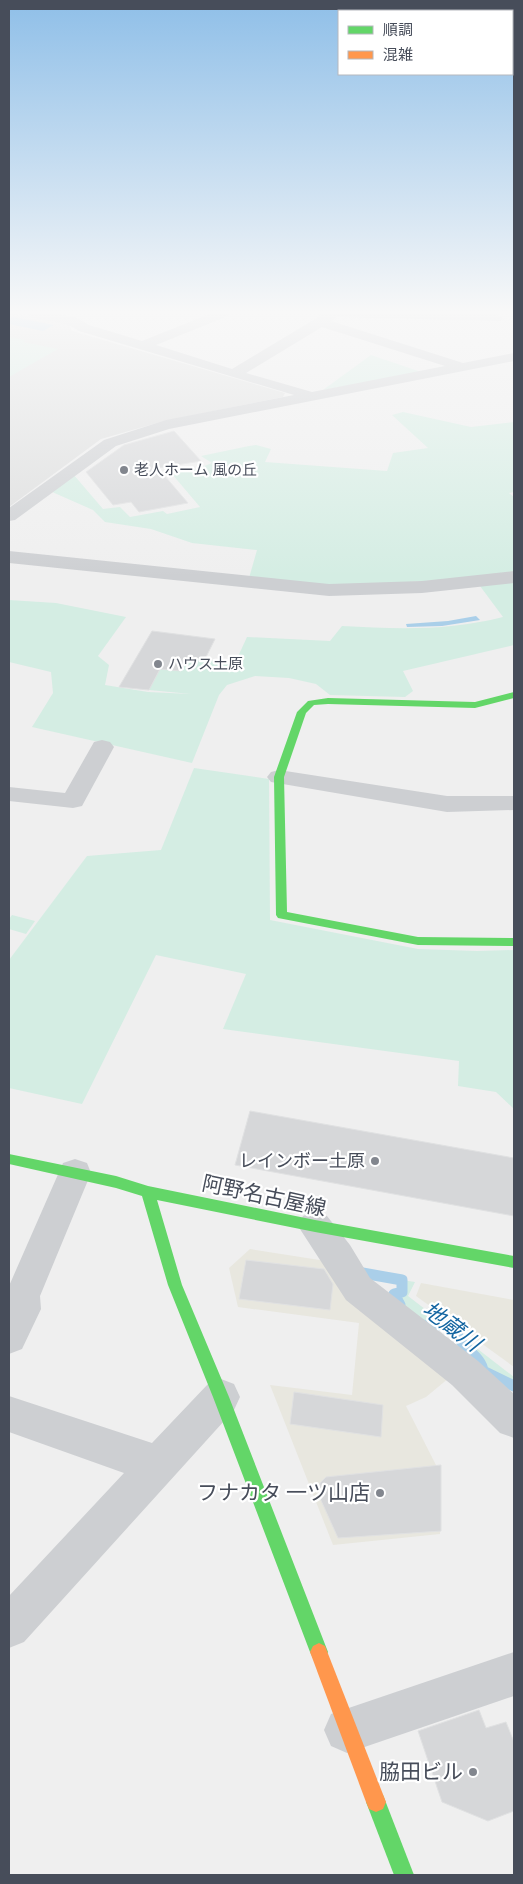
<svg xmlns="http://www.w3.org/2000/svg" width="523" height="1884" viewBox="0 0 523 1884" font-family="'Public Sans','Noto Sans JP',sans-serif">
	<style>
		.commercial { fill: #e8e7df }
		.education { fill: #dddede }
		.green { fill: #d4ede3 }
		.water { fill: #aacfe9 }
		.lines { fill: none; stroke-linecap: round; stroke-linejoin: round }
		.stream { stroke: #aacfe9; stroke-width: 11 }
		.building { fill: #d6d7d9; stroke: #e0e1e2 }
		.street { fill: #cdcfd2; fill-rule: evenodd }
		.fast { fill: #63d668; fill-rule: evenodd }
		.slow { fill: #ff974d; fill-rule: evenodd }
		.poi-dot { fill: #82868e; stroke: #fff; stroke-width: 2 }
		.labels { text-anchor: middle; stroke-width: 4.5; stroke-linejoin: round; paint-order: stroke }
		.far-poi-label { font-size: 15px; fill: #474d5a; stroke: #fff; text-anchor: start }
		.poi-label { font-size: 18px; fill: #474d5a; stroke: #fff; text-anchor: end }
		.near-street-label { font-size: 21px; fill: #474d5a; stroke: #fff }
		.near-poi-label { font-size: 21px; fill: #474d5a; stroke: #fff; text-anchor: end }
		.near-water-label { font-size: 22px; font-style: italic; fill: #1365a1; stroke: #fff }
	</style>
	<rect width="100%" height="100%" fill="#efefef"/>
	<g class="commercial">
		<path d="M 250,1249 L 326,1261 L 455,1373 L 426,1397 L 406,1406 L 439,1471 L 440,1534 L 333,1545 L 270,1385 L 352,1395 L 359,1323 L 238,1307 L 229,1268 Z"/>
		<path d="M 421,1283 L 514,1300 L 514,1367 L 416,1296 Z"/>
	</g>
	<path class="education" d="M 9,313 L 68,323 L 72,331 L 285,393 L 283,397 L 164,421 L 101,439 L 9,507 Z"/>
	<g class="green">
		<path d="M 9,337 L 25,340 L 23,342 L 58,349 L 9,377 Z"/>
		<path d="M 371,355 L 424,373 L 323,390 Z"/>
		<path d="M 403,412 L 471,427 L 514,422 L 514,492 L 509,493 L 514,497 L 514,573 L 473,578 L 328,587 L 249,578 L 257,550 L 192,543 L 151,529 L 105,522 L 93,510 L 50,491 L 73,474 L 103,509 L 120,507 L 130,517 L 163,511 L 167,514 L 200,507 L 172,474 L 197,469 L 212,463 L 201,456 L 249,446 L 256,445 L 271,449 L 265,462 L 387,471 L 393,453 L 428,448 L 392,415 Z"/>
		<path d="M 514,581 L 514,645 L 403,671 L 413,691 L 405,697 L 330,695 L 316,684 L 289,678 L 255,676 L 227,685 L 219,695 L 192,763 L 32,727 L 53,693 L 51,672 L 9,662 L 9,600 L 56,603 L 126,617 L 98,656 L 109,665 L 105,685 L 148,692 L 191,694 L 149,690 L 160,669 L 181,671 L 188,658 L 235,663 L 247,637 L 330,641 L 342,626 C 397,629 449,631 503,617 L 480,586 Z"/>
		<path d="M 194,768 L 269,779 L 270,920 L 418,949 L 477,951 L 514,950 L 514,1109 L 496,1092 L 458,1086 L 459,1061 L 223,1029 L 246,974 L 156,955 L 82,1104 L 9,1088 L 9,960 L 87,856 L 161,850 Z"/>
		<path d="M 12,915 L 35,921 L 26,934 L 9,929 L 9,919 Z"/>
		<path d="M 402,1280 L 415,1282 L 408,1296 L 443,1323 L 430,1328 L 393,1296 L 394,1294 L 400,1294 L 402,1292 Z"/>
		<path d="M 457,1333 L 514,1377 L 514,1386 C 504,1380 492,1378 483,1371 C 480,1355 461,1349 457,1333 Z"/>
	</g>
	<g class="water">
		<path d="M 13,317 L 54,325 L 43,331 L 9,324 L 9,319 Z"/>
		<path d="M 476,616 L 480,620 L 442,626 L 407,627 L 406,624 L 448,621 Z"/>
	</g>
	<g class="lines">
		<g class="stream">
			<path d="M 357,1272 L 402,1280 L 402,1292 L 394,1294 L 400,1305"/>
			<path d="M 423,1325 L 430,1328 L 443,1323 L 457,1333 C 461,1349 481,1355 483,1371 L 514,1386"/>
		</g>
	</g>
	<g class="building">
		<path d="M 174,431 L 201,461 L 158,468 L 188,503 L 139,512 L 131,502 L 113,505 L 86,472 L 124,445 Z"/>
		<path d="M 152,631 L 215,639 L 205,659 L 188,658 L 181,671 L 160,669 L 149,690 L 119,687 Z"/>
		<path d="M 250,1111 L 514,1158 L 514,1216 L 235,1165 Z"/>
		<path d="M 246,1260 L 324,1269 L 333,1284 L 330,1310 L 239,1299 Z"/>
		<path d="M 294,1392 L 383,1405 L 381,1437 L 290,1424 Z"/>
		<path d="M 441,1465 L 441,1531 L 338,1538 L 319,1496 L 320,1483 L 326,1477 Z"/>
		<path d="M 479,1710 L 486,1728 L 506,1722 L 514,1742 L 514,1811 L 488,1821 L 442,1802 L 418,1731 Z"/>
	</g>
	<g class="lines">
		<g class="street">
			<path d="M 25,313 L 52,313 L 75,317 L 89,325 L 142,341 L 212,313 L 229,313 L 228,316 L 156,345 L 232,369 L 320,316 L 316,313 L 496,314 L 503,318 L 501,321 L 337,317 L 331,321 L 463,363 L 514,353 L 514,361 L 169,429 L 116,446 L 15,520 L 9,521 L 9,508 L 104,440 L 166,420 L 294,395 L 79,331 C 64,319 33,322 25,313 ZM 322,327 L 445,366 L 312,392 L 246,373 Z"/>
			<path d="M 9,551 L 329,584 L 422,581 L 514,571 L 514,583 L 422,593 L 329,596 L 9,563 Z"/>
			<path d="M 102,740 L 110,742 L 114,747 L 82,806 L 73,808 L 9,801 L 9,787 L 65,793 L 94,742 Z"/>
			<path d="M 279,770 L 447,796 L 514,796 L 514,810 L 447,812 L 271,782 L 267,777 L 271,772 Z"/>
			<path d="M 75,1159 L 87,1163 L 91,1173 L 40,1296 L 41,1309 L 22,1349 L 9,1354 L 9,1286 L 63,1163 Z"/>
			<path d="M 315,1211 L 327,1216 L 350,1245 L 370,1278 L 478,1361 L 514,1394 L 514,1438 L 500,1433 L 452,1385 L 346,1300 L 298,1226 L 303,1216 Z"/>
			<path d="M 221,1379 L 234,1384 L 240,1397 L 234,1410 L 24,1642 L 9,1648 L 9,1596 L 124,1473 L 9,1432 L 9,1396 L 152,1443 L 208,1384 Z"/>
			<path d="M 514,1652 L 514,1696 L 347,1753 L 331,1746 L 324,1730 L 331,1714 Z"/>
		</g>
		<g class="fast">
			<path d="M 514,692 L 514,698 L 475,708 L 328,704 L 314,705 L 306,713 L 284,777 L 287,912 L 418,937 L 514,938 L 514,946 L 418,945 L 278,918 L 276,915 L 274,777 L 297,712 L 308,701 L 328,698 L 475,702 Z"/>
			<path d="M 9,1154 L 116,1176 L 148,1186 L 315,1220 L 514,1256 L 514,1268 L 315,1232 L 157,1200 L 182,1285 L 229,1397 L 328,1652 L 325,1658 L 319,1661 L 313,1658 L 310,1652 L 213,1397 L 168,1285 L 142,1196 L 116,1188 L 9,1164 Z"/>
			<path d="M 376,1792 L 383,1795 L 414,1875 L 394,1875 L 366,1802 L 369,1795 Z"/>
		</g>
		<path class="slow" d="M 319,1643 L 325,1646 L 386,1802 L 383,1809 L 376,1812 L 369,1809 L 366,1802 L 310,1652 L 313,1646 Z"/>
	</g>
	<linearGradient id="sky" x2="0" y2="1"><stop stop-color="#8fbfe8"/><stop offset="0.54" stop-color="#f8f8f8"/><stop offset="1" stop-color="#f8f8f8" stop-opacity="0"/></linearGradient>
	<rect width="523" height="577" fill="url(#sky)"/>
	<g class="poi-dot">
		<circle cx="124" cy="470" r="5"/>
		<circle cx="158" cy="664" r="5"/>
		<circle cx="375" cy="1161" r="5"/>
		<circle cx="380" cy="1493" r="5"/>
		<circle cx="473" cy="1772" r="5"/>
	</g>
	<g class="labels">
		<g class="far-poi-label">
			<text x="134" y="475">老人ホーム 風の丘</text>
			<text x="168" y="669">ハウス土原</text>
		</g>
		<g class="poi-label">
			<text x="365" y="1167">レインボー土原</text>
		</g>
		<g class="near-street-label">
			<text transform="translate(264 1196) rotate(12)" y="7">阿野名古屋線</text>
		</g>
		<g class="near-poi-label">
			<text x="370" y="1500">フナカタ 一ツ山店</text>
			<text x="463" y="1779">脇田ビル</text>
		</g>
		<g class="near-water-label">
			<text transform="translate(452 1326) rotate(37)" y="8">地蔵川</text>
		</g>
	</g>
	<rect width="523" height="1884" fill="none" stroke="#474d5a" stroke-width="20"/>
	<rect x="338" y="10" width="175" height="65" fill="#ffffff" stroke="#b5b8bd"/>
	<rect x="348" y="26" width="25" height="8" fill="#63d668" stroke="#b5b8bd"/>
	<text x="383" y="35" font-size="15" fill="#474d5a">順調</text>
	<rect x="348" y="51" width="25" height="8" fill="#ff974d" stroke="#b5b8bd"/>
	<text x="383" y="60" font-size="15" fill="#474d5a">混雑</text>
</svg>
